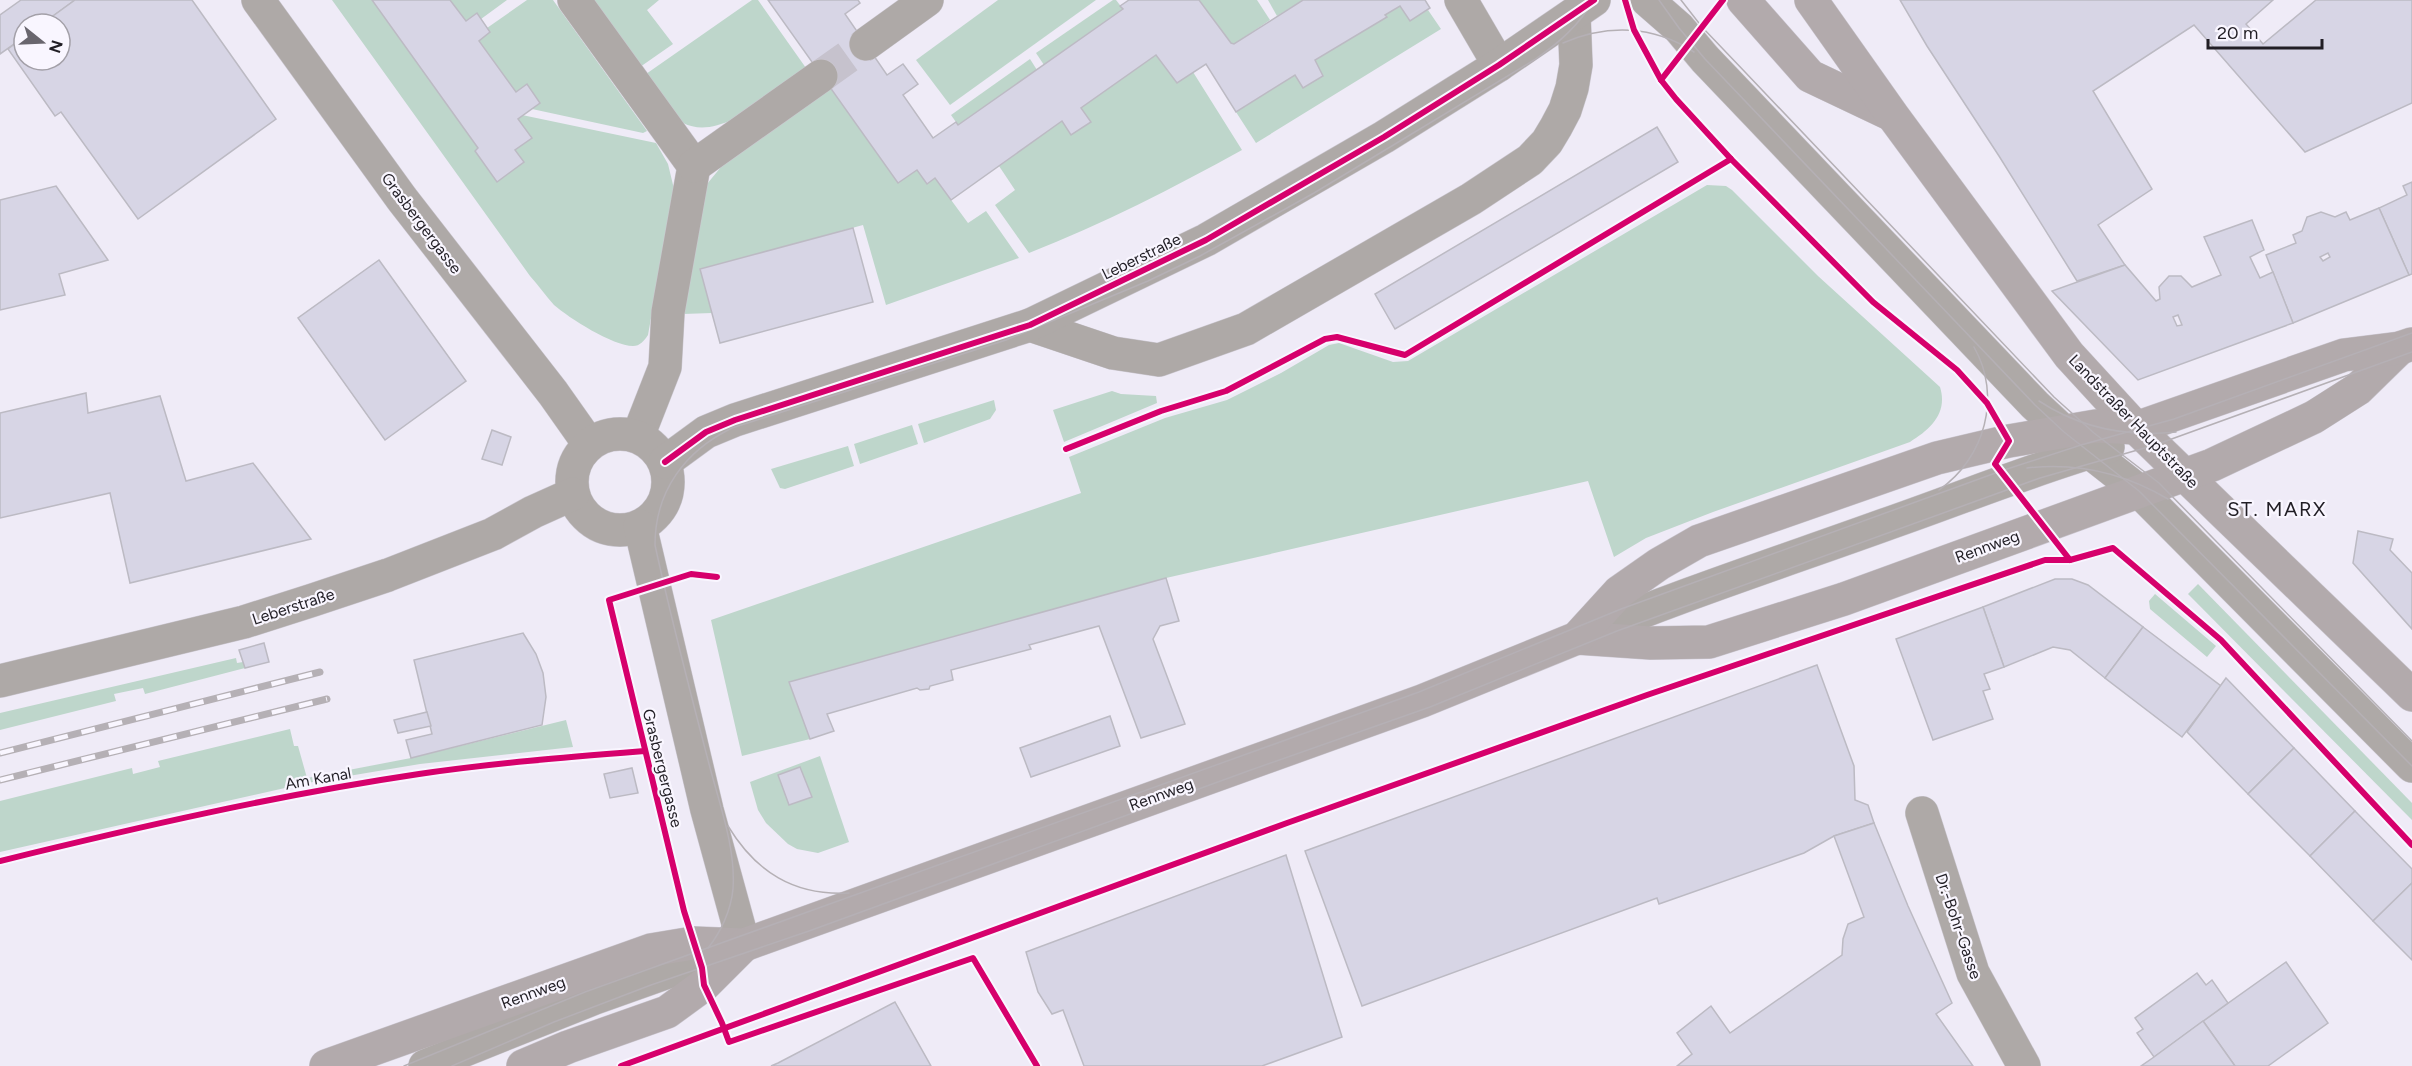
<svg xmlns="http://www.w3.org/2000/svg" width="2412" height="1066" viewBox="0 0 2412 1066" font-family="Figtree,sans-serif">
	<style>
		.green { fill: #bed6cb }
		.building { fill: #d7d5e5; stroke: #bcbac3; stroke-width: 1.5; fill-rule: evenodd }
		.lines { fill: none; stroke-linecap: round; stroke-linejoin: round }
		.minor-tunnel { stroke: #c6c2cd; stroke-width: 33; stroke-dasharray: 33 16; stroke-linecap: butt }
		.minor-casing { stroke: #cbc7d0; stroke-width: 34 }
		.major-casing { stroke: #cbc7d0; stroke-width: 34 }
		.minor { stroke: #aea9a7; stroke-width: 33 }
		.major { stroke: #b2aaac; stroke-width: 33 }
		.tram { stroke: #b5b0b5; stroke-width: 1.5 }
		.rail-casing { stroke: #b5b0b5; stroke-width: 7 }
		.rail { stroke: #f9f6ff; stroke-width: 4.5; stroke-dasharray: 14; stroke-linecap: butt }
		.cycleway-casing { stroke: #f9f6ff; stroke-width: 10 }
		.cycleway { stroke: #d6006c; stroke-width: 6 }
		.labels { text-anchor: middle; stroke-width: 4.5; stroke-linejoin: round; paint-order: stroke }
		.street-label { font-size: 16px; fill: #211e25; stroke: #f9f6ff }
		.quarter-label { font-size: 20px; letter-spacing: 1.5px; fill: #211e25; stroke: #f9f6ff }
	</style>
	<rect width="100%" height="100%" fill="#efebf7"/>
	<g class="green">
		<path d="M 332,0 L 372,0 L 478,148 L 475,151 L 497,182 L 524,162 L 515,150 L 531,138 L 518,119 L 522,115 L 656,143 L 668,164 L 674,189 L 648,335 C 644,341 640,346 633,346 C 613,346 569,318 554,305 C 546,296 538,285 530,276 Z"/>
		<path d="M 450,0 L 507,0 L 481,19 L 477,13 L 466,21 Z"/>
		<path d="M 527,0 L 553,0 L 647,131 L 643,133 L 532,109 L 540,103 L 527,85 L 516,92 L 479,41 L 490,32 L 487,28 Z"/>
		<path d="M 588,0 L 659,0 L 647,10 L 673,44 L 640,67 Z"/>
		<path d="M 752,0 L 758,0 L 806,68 C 776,90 722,143 683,123 L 646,74 Z"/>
		<path d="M 998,0 L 1096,0 L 950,105 L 916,60 Z"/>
		<path d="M 1113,0 L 1116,0 L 1123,9 L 1044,65 L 1036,53 Z"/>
		<path d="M 1199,0 L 1257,0 L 1270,20 L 1234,44 L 1231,43 Z"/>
		<path d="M 1268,0 L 1303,0 L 1277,16 Z"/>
		<path d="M 1400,6 L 1410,20 L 1428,10 L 1441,29 L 1256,143 L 1236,112 L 1295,75 L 1303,88 L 1323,76 L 1315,60 L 1386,17 L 1385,15 Z"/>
		<path d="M 1156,55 L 1177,83 L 1193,72 L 1242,150 C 1173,188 1103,224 1029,253 L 995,205 L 1015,190 L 999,166 L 1062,121 L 1090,122 L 1081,108 Z"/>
		<path d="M 1030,59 L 1037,70 L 958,125 L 951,115 Z"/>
		<path d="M 831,88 L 898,183 L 917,170 L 927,184 L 935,178 L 968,223 L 986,211 L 1019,258 L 886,305 L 863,225 L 701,269 L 712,313 L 683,314 L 707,184 L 721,167 Z"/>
		<path d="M 1707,185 L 1726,186 L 1732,190 L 1818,276 L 1940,387 C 1948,413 1931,429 1910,442 L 1713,512 L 1646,538 L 1614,557 L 1588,481 L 1166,578 L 790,682 L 810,739 L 742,756 L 711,620 L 1081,493 L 1069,457 L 1165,418 L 1227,400 L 1281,373 L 1329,345 L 1339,343 L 1393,362 L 1408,361 Z"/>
		<path d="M 1112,391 L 1121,394 L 1156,396 L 1157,403 L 1064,442 L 1053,410 Z"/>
		<path d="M 994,400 L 996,410 L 990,419 L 924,443 L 918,424 Z"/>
		<path d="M 912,425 L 918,444 L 860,464 L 854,444 Z"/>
		<path d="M 848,446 L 854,466 L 785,489 L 780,488 L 771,469 Z"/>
		<path d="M 2198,584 L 2412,803 L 2412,820 L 2188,594 Z"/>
		<path d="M 2155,594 L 2216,646 L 2207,657 L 2150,609 L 2149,601 Z"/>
		<path d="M 236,658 L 237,663 L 243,662 L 245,668 L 145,694 L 143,688 L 114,694 L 116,701 L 0,730 L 0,713 Z"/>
		<path d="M 566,720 L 573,747 L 420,764 L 307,783 L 0,852 L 0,801 L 132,768 L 133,774 L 160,767 L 158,761 L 290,729 L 294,746 L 298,746 L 307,778 L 411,758 Z"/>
		<path d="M 820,756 L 849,842 L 818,853 L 797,849 L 788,844 L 766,823 L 758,810 L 750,782 Z"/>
	</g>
	<g class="building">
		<path d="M 21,0 L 75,0 L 42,24 L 24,24 L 24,37 L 0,54 L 0,15 Z"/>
		<path d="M 75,0 L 192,0 L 276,119 L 138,219 L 61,112 L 55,116 L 8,49 L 24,37 L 24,60 L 60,60 L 60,24 L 42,24 Z"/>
		<path d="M 372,0 L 450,0 L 466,21 L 477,13 L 490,32 L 479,41 L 516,92 L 527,84 L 540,103 L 518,119 L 532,138 L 515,150 L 524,162 L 497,182 L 475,151 L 478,148 Z"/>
		<path d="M 768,0 L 858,0 L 860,3 L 845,14 L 887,75 L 903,64 L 918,84 L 903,95 L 933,138 L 956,122 L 958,125 L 1123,9 L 1120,6 L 1129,0 L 1199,0 L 1231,43 L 1234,44 L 1303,0 L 1425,0 L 1430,8 L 1410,21 L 1400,6 L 1385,15 L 1387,17 L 1315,60 L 1323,76 L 1303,88 L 1295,75 L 1236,112 L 1206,64 L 1177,83 L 1156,55 L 1081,108 L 1091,122 L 1071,135 L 1062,121 L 951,200 L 935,178 L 927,184 L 917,170 L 898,183 Z"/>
		<path d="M 1900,0 L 2273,0 L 2246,24 L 2263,44 L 2316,0 L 2412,0 L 2412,103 L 2305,152 L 2194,25 L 2093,91 L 2152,189 L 2098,225 L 2125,265 L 2077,281 L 1999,156 L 1927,46 Z"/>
		<path d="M 1657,127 L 1678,162 L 1395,329 L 1375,294 Z"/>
		<path d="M 2412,182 L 2412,274 L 2409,275 L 2379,208 L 2407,195 L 2403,186 Z"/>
		<path d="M 56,186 L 108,260 L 59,274 L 65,295 L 0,310 L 0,200 Z"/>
		<path d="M 2379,208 L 2409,275 L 2293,323 L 2266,255 L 2296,243 L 2293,235 L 2302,231 L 2307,217 L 2321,212 L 2335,217 L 2346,212 L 2350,220 ZM 2328,253 L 2330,257 L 2323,261 L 2320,257 Z"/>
		<path d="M 2252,220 L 2264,250 L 2250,257 L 2260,278 L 2273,272 L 2293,323 L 2138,380 L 2052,291 L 2125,265 L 2156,301 L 2160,299 L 2159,287 L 2169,276 L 2181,276 L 2192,287 L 2221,275 L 2204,237 ZM 2178,315 L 2182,325 L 2177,326 L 2173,317 Z"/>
		<path d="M 853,228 L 873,302 L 720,343 L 700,269 Z"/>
		<path d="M 379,260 L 466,381 L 385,440 L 298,318 Z"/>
		<path d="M 86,393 L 88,413 L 160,396 L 186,481 L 253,463 L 311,539 L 130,583 L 110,493 L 0,518 L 0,413 Z"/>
		<path d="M 492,430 L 511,437 L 502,465 L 482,459 Z"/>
		<path d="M 2358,531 L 2393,539 L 2390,550 L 2412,573 L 2412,629 L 2353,563 Z"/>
		<path d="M 1166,578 L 1179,621 L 1160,626 L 1153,639 L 1185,724 L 1141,738 L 1099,626 L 1029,645 L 1031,649 L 951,670 L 953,680 L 930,686 L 929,689 L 920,690 L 917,688 L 827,714 L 834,731 L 810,739 L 789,682 Z"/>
		<path d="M 2055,579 L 2072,579 L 2088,585 L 2143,627 L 2105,678 L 2070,650 L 2053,647 L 2004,667 L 1983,607 Z"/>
		<path d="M 1983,607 L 2004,667 L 1984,674 L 1990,689 L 1983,691 L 1993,719 L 1933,740 L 1896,639 Z"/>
		<path d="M 2143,627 L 2221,686 L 2182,737 L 2105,678 Z"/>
		<path d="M 523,633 L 536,654 L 543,673 L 546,697 L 542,725 L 411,758 L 406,740 L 432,734 L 414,660 Z"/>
		<path d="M 264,643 L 269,662 L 245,668 L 239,650 Z"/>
		<path d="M 1817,665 L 1854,766 L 1855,800 L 1868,805 L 1874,823 L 1834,836 L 1804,853 L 1659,904 L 1657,898 L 1362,1006 L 1305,851 Z"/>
		<path d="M 2226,678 L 2294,748 L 2248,794 L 2187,732 Z"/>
		<path d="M 427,712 L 431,726 L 398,733 L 394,720 Z"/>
		<path d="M 1110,716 L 1120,746 L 1031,777 L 1020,748 Z"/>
		<path d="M 2294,748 L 2355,811 L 2310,856 L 2248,794 Z"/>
		<path d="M 800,767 L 812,797 L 789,805 L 778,775 Z"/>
		<path d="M 632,768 L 638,793 L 610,798 L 604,774 Z"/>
		<path d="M 2355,811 L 2412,869 L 2412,883 L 2373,921 L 2310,856 Z"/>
		<path d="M 1874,823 L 1908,906 L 1952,1003 L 1936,1014 L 1973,1066 L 1677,1066 L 1692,1054 L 1677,1033 L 1711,1006 L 1730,1033 L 1842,955 L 1843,939 L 1848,924 L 1864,917 L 1834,836 Z"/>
		<path d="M 1286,855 L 1342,1037 L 1262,1066 L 1084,1066 L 1063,1010 L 1052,1014 L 1038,992 L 1026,952 Z"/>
		<path d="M 2412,883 L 2412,960 L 2373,921 Z"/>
		<path d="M 2286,962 L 2328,1023 L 2268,1066 L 2235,1066 L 2203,1021 Z"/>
		<path d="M 2197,973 L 2206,985 L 2212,980 L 2228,1003 L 2154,1057 L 2137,1033 L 2143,1029 L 2135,1018 Z"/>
		<path d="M 895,1002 L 931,1066 L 771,1066 L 778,1063 Z"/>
		<path d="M 2203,1021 L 2235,1066 L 2141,1066 L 2154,1057 Z"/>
	</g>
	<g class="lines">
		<path class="minor-tunnel" d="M 821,76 L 866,44"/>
		<g class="minor-casing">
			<g id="minor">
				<path d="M 258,0 L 402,199 L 553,393 L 589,444"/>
				<path d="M 574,0 L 694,166 L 668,312 L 665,367 L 638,436"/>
				<path d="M 1461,0 L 1499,65"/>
				<path d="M 1647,0 L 1679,28 L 1705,59 L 2035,405 L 2064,432 L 2139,491 L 2412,766"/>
				<path d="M 866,44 L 927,0"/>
				<path d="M 694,166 L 821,76"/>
				<path d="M 1030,325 L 1113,353 L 1159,360 L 1246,329 L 1471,199 L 1530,160 L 1547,142 L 1556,127 L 1565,110 L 1572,88 L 1576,65 L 1574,15"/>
				<circle cx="620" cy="482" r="48"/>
				<path d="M 665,462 L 706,432 L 735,420 L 1030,325 L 1206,240 L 1384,137 L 1499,65 L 1594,0"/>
				<path d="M 1577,638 C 1677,596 1781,562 1884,525 C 1959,499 2032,469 2108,447"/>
				<path d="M 0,681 L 244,622 L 313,600 L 388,575 L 493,534 L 533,512 L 573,494"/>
				<path d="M 1922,813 L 1973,973 L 2024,1066"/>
				<path d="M 425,1066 L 595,998 L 744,945 L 707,810 L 640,526"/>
			</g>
		</g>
		<g class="major-casing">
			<g id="major">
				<path d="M 1743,0 L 1810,76 L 1890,114"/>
				<path d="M 1811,0 L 1893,116 L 2069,355 L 2136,428 L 2412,695"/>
				<path d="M 1577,638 L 1651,643 L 1709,642 L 1844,599 L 2212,465 L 2314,417 L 2358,389 L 2400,348"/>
				<path d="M 326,1066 L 651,950 L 693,943 L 744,945 L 1422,701 L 1577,638 L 1619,592 L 1659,564 L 1699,541 L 1937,458 L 2009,441 L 2096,426 L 2136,428 L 2344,355 L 2400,348 L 2412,344"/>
				<path d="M 523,1066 L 568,1047 L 667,1012 L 704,985 L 744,945"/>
			</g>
		</g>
		<use href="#minor" class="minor"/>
		<use href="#major" class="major"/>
		<g class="tram">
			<path d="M 1659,0 L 1679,28 L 1705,59 L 2035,405 L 2064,432 L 2139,491 L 2412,766"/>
			<path d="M 1681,0 L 1702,27 L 1745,72 L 2054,397 L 2094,433 L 2159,483 L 2412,741"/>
			<path d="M 1563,43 C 1607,24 1653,25 1694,52"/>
			<path d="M 2039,401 C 2080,428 2128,437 2176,432"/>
			<path d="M 2027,468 C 2078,462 2124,473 2168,499"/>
			<path d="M 1939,490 C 1985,458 2002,396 1974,347"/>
			<path d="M 728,826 C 756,872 794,896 849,893"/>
			<path d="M 708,948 C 721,932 731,910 733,889 C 736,848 719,803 709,764 C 690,691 671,619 655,545 C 655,491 685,451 732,428 L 1006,340 L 1148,281 L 1200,256 L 1314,193 L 1534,60 C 1559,43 1578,26 1594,0"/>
			<path d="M 404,1066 L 585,992 L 1419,692 L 1621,609 L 2001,471 L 2081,445 L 2174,419 L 2412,333"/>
			<path d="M 452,1066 L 554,1022 L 651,985 L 809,931 L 1248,771 L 1430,707 L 1617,631 L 2040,478 L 2155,445 L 2412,352"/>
		</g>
		<g class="rail-casing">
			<g id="rail">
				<path d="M 0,753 L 320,672"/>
				<path d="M 0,780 L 327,699"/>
			</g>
		</g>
		<use href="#rail" class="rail"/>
		<g class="cycleway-casing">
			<g id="cycleway">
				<path d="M 1625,0 L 1634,30 L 1661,80"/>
				<path d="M 1723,0 L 1661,80 L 1676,99 L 1731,159 L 1873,302 L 1957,370 L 1987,403 L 2009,441 L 1995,464 L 2070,560"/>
				<path d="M 1066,449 L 1161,411 L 1226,391 L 1325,339 L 1337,337 L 1405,355 L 1731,159"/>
				<path d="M 665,462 L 706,432 L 735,420 L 1030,325 L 1206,240 L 1384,137 L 1499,65 L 1594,0"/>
				<path d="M 717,577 L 691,574 L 609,600 L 684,911 L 702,968 L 704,985 L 722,1023 L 729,1042 L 973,958 L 1037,1066"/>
				<path d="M 0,861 C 138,827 278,795 419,774 C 494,763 570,757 645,751"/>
				<path d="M 621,1066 L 1287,823 L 1647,695 L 2045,560 L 2070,560 L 2113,548 L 2221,640 L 2412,845"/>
			</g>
		</g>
		<use href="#cycleway" class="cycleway"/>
	</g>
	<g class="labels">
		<g class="street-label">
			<text transform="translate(422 223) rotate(53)" y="6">Grasbergergasse</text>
			<text transform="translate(1141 256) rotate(-26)" y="6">Leberstraße</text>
			<text transform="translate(2134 421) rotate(46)" y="6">Landstraßer Hauptstraße</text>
			<text transform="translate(1987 546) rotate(-20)" y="6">Rennweg</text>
			<text transform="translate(293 606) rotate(-18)" y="6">Leberstraße</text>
			<text transform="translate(663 768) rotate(76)" y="6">Grasbergergasse</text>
			<text transform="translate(318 778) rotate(-10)" y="6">Am Kanal</text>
			<text transform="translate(1161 794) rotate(-20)" y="6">Rennweg</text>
			<text transform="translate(1959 926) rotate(71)" y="6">Dr.-Bohr-Gasse</text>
			<text transform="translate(533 992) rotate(-20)" y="6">Rennweg</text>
		</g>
		<g class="quarter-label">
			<text x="2277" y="516">ST. MARX</text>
		</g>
	</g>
	<g transform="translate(42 42) rotate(108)"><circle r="28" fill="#f9f6ff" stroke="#a3a0a8" stroke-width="1.5"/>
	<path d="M0-4.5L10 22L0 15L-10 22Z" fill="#69666e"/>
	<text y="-9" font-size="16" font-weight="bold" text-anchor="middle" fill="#211e25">N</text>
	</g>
	<path d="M2208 39v9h114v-9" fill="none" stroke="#211e25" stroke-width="3"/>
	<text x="2217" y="39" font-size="18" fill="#211e25" stroke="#f9f6ff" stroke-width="4.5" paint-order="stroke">20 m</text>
</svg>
